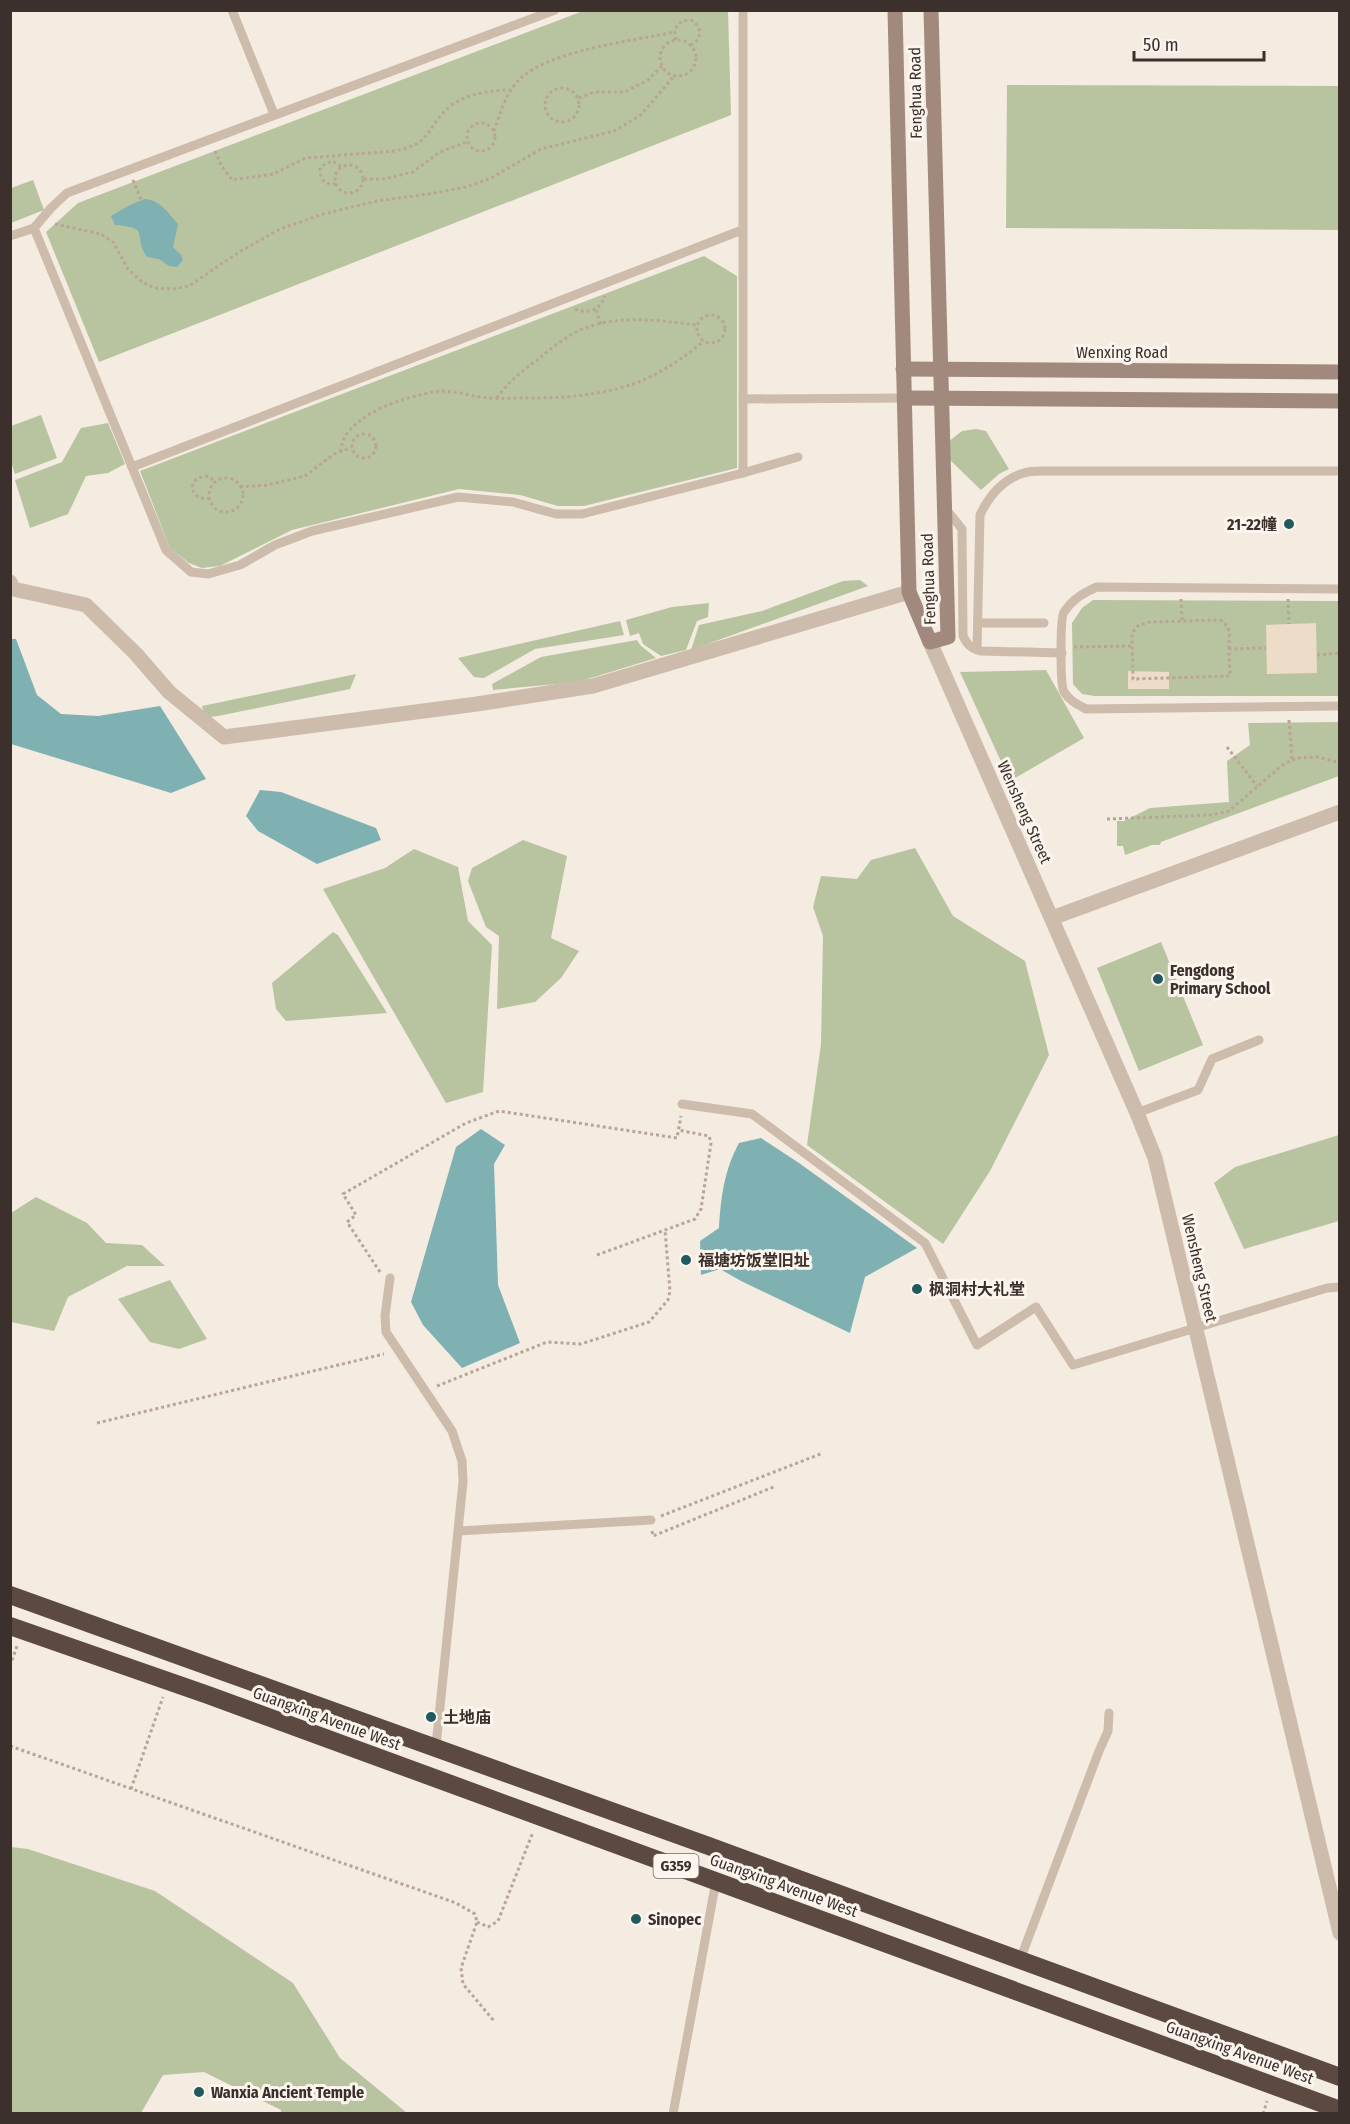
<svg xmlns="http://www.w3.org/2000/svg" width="1350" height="2124" viewBox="0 0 1350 2124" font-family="'Fira Sans Condensed','Noto Sans SC',sans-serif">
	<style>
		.green { fill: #b8c4a0 }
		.plaza { fill: #ecdcc8 }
		.water { fill: #7fb0b2 }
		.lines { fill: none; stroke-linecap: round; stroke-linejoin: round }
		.path { stroke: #b9a596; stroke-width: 3; stroke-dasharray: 3 3; stroke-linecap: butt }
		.lane { stroke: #cdbbac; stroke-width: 9 }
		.street { stroke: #cdbbac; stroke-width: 15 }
		.secondary { stroke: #a18a7d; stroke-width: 15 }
		.highway { stroke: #5c4a42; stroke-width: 18 }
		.poi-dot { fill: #1f5a5e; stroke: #fbf5ee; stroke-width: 2 }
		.labels { text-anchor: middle; stroke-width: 6; stroke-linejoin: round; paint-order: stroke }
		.shield { fill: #fbf5ee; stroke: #756b66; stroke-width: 1.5 }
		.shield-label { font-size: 15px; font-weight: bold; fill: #3b302b }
		.street-label { font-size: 16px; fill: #3b302b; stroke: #fbf5ee }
		.poi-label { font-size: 16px; font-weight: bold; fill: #3b302b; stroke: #fbf5ee; text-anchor: start }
	</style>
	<rect width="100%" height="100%" fill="#f4ebe1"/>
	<g class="green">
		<path d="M 583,11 L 728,11 L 731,115 L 99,362 L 46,232 L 78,203 Z"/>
		<path d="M 1007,85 L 1339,86 L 1339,230 L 1006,228 Z"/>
		<path d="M 33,180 L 44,210 L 11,223 L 11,188 Z"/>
		<path d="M 704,256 L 737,276 L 737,468 L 584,506 L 558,506 L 520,495 L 459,489 L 292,530 L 220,566 L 202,568 L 189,563 L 170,548 L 140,471 Z"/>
		<path d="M 41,415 L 57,458 L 15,474 L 11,462 L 11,426 Z"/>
		<path d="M 108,423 L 125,464 L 108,473 L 86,476 L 68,514 L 30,528 L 15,480 L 62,462 L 81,428 Z"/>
		<path d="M 976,429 L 986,431 L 1009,469 L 999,474 L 981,490 L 948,458 L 948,442 L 962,431 Z"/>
		<path d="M 860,580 L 868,586 L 691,650 L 699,625 L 762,611 L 843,581 Z"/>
		<path d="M 1093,600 L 1339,601 L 1339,696 L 1095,696 L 1082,694 L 1073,684 L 1072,623 L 1082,608 Z"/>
		<path d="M 709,603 L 708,617 L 697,621 L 686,650 L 661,656 L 643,644 L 639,633 L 630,636 L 626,620 L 672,607 Z"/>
		<path d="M 620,621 L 624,635 L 535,649 L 484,678 L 474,677 L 458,658 Z"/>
		<path d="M 637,640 L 640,645 L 656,658 L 578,682 L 493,690 L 492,684 L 541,657 Z"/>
		<path d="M 1046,670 L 1084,738 L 1010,781 L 960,672 Z"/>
		<path d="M 356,674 L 350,689 L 218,716 L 210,717 L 204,714 L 202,706 Z"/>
		<path d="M 1339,722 L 1339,776 L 1161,842 L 1160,845 L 1152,845 L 1125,855 L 1123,846 L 1117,846 L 1117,821 L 1124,821 L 1150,808 L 1229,802 L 1227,761 L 1250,745 L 1248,723 Z"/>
		<path d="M 523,840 L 567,856 L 551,938 L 579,951 L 561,978 L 535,1002 L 497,1009 L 499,936 L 486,927 L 468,881 L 472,868 Z"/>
		<path d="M 915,848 L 953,916 L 1025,961 L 1049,1055 L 990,1171 L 943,1244 L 807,1145 L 821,1044 L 823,936 L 813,907 L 821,876 L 857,879 L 871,860 Z"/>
		<path d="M 414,849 L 458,867 L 468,921 L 492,945 L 483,1092 L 446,1103 L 323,889 L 385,868 Z"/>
		<path d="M 333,932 L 338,935 L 387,1013 L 286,1021 L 276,1009 L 272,983 Z"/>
		<path d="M 1161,942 L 1203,1045 L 1139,1071 L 1097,968 Z"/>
		<path d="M 1339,1135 L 1339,1221 L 1244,1249 L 1214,1183 L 1235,1167 Z"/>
		<path d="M 36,1197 L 87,1223 L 106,1243 L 142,1245 L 165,1266 L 127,1266 L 68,1297 L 54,1331 L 11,1322 L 11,1213 Z"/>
		<path d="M 170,1280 L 207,1339 L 179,1349 L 150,1342 L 118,1299 Z"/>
		<path d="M 11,1847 L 28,1849 L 155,1891 L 293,1983 L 340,2058 L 407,2113 L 281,2113 L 281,2110 L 204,2072 L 163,2075 L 141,2113 L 11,2113 Z"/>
	</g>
	<g class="plaza">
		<path d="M 1316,623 L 1317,673 L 1267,674 L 1266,625 Z"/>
		<path d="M 1128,671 L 1169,672 L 1169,689 L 1128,689 Z"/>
	</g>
	<g class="water">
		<path d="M 145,199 C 162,201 168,213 178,224 L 173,247 L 181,255 L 183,260 L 177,267 L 169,266 L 159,259 L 147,257 C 132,234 152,228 115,225 L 111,216 L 130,205 Z"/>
		<path d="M 11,639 L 16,639 L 37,695 L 61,714 L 98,716 L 160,706 L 206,779 L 171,793 L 11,744 Z"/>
		<path d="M 260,790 L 281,792 L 376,828 L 381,840 L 317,864 L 258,831 L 246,816 Z"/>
		<path d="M 481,1129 L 505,1145 L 494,1164 L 498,1285 L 520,1343 L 462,1368 L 423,1325 L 411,1302 L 456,1147 Z"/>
		<path d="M 761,1138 L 799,1163 L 917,1248 L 865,1277 L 850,1333 L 741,1281 L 720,1269 L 701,1275 L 700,1241 L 719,1228 C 721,1197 724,1171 739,1143 Z"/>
	</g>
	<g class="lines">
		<g class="path">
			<path d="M 676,40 C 672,28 678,20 691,20 C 702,26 703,39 691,45"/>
			<circle cx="678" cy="58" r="18"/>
			<circle cx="562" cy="105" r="17"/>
			<path d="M 579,98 L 594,92 L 625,92 L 648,80 L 662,66"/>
			<circle cx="481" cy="137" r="14"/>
			<path d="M 494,131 C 500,114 506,91 521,78 C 552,50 632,41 674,32"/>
			<path d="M 215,151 L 221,165 L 232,180 L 273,174 L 306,158 L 395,151 C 431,143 424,133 445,111 C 461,94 490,90 512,90"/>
			<circle cx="349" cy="179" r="14"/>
			<path d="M 364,179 L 384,179 L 413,172 L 440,152 L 467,142"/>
			<path d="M 133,180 L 141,200"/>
			<path d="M 336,184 C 325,185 320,180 320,169 L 323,165 L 332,161 L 342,167"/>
			<path d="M 55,224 L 101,234 L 113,242 L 128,269 L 142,282 L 154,288 L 173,289 L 189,286 L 239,252 L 280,229 L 323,214 L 377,201 L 429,194 L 466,187 L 491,178 L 541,149 L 614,131 L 641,115 L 675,75"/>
			<path d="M 575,309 C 588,314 600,311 605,296"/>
			<path d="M 596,310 L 601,324"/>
			<circle cx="711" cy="329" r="14"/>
			<path d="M 497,398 C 506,384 523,370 537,360 C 553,347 571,332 591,326 C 625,315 663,321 697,325"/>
			<circle cx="364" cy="446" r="12"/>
			<path d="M 341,452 C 341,416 406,396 435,392 C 452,389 472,397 489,398 C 501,399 514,398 526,398 C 552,398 577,397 603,392 C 645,384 672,367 704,341"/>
			<circle cx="226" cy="495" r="17"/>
			<path d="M 240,487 L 267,485 L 305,476 L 334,454 L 351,448"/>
			<path d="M 210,498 C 190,502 185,478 206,476 L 211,478 L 214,483"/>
			<path d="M 1181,599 L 1182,621"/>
			<path d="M 1288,599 L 1289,624"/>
			<path d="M 1074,647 L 1132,646"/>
			<path d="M 1229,649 C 1229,636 1232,627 1220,620 L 1150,622 L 1139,625 L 1132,633 L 1133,679 L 1230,676 L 1229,649 L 1266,648"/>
			<path d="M 1317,655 L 1340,653"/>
			<path d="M 1289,720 L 1292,760"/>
			<path d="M 1227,747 L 1257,786"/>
			<path d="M 1107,819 L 1212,815 L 1229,811 L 1285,763 L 1298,758 L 1318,757 L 1340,763"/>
			<path d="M 597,1255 L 695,1219 L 701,1209 L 711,1143 L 709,1136 L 678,1130"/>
			<path d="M 380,1272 L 347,1222 L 356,1215 L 343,1194 L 466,1123 L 499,1111 L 677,1138 L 681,1116"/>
			<path d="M 437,1386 L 547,1342 L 581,1344 L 649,1322 L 668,1300 L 670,1291 L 665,1230"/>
			<path d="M 97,1423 L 384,1354"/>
			<path d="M 661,1516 L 823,1453"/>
			<path d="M 652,1531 L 653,1536 L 776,1486"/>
			<path d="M 10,1666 L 17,1646"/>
			<path d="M 10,1746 L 456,1903 L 475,1914 L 477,1922 L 461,1968 L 463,1984 L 494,2021"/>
			<path d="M 131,1789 L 163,1697"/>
			<path d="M 477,1922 L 488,1927 L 498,1921 L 533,1832"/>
			<path d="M 1263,2114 L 1267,2101"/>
		</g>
		<g class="lane">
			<path d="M 232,10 L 274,114"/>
			<path d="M 743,10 L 743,473"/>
			<path d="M 34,228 L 166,550 L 191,572 L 208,574 L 240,565 L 275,545 L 312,531 L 458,497 L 513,502 L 556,514 L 582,514 L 743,473 L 798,457"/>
			<path d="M 10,236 L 34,228 L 51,208 L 67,193 L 555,10"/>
			<path d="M 743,399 L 905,398"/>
			<path d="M 132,467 L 742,230"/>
			<path d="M 945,508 L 962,529 L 963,636 C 967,644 971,649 981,651 L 1062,653"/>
			<path d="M 1340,589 L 1097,587 C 1083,593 1073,599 1064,612 C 1060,618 1060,685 1064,692 C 1070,701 1077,704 1086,709 L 1340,706"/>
			<path d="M 978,623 L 1044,623"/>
			<path d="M 977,650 L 980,515 C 989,496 1003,479 1024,473 C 1032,470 1043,471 1052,471 L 1340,471"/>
			<path d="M 682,1104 L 752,1114 L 925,1243 L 977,1345 L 1036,1307 L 1073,1365 L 1327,1288 L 1340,1287"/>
			<path d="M 1137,1113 L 1198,1090 L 1212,1059 L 1259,1040"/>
			<path d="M 390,1278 L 385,1316 L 386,1332 L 452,1431 L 462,1461 L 463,1482 L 436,1746"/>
			<path d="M 458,1531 L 651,1520"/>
			<path d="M 1020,1960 L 1099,1751 L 1108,1731 L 1109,1713"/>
			<path d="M 673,2114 L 716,1881"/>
		</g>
		<g class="street">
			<path d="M 10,582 L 13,589 L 86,605 L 136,654 L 169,692 L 224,737 L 477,704 L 593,686 L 909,592"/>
			<path d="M 930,642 L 1137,1113 L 1155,1158 L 1340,1933"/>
			<path d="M 1052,918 L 1340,812"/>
		</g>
		<g class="secondary">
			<path d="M 895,10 L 909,592 L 930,642 L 948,637 L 931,10"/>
			<path d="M 903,369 L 1340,372"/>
			<path d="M 905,398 L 1340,401"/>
		</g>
		<g class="highway">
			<path d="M 10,1595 C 455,1753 897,1914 1340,2077"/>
			<path d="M 10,1626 L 208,1695 L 1340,2110"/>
		</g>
	</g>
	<g class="poi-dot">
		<circle cx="1289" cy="524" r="6"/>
		<circle cx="1158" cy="979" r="6"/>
		<circle cx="686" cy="1260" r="6"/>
		<circle cx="917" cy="1289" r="6"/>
		<circle cx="431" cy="1717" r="6"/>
		<circle cx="636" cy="1919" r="6"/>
		<circle cx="199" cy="2092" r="6"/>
	</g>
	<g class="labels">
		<rect class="shield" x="653.5" y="1854" width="45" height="24" rx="4.5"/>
		<g class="shield-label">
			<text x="676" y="1871">G359</text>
		</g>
		<g class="street-label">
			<text transform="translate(915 93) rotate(-91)" y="6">Fenghua Road</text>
			<text x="1122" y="358">Wenxing Road</text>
			<text transform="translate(928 579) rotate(-92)" y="6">Fenghua Road</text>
			<text transform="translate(1025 812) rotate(66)" y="6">Wensheng Street</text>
			<text transform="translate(1200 1268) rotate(77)" y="6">Wensheng Street</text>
			<text transform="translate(327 1718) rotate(20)" y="6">Guangxing Avenue West</text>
			<text transform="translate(784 1885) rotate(20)" y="6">Guangxing Avenue West</text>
			<text transform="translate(1240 2052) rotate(20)" y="6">Guangxing Avenue West</text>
		</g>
		<g class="poi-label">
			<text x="1277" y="530" text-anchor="end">21-22幢</text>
			<text x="1170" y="976">Fengdong<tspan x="1170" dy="18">Primary School</tspan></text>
			<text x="698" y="1266">福塘坊饭堂旧址</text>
			<text x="929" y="1295">枫洞村大礼堂</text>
			<text x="443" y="1723">土地庙</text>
			<text x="648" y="1925">Sinopec</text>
			<text x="211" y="2098">Wanxia Ancient Temple</text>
		</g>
	</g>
	<rect width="1350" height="2124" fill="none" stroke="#3b302b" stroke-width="24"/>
	<path d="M1134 51v9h130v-9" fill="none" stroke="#3b302b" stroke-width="3"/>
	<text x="1143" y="51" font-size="18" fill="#3b302b" stroke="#fbf5ee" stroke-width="4.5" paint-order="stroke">50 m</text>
</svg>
